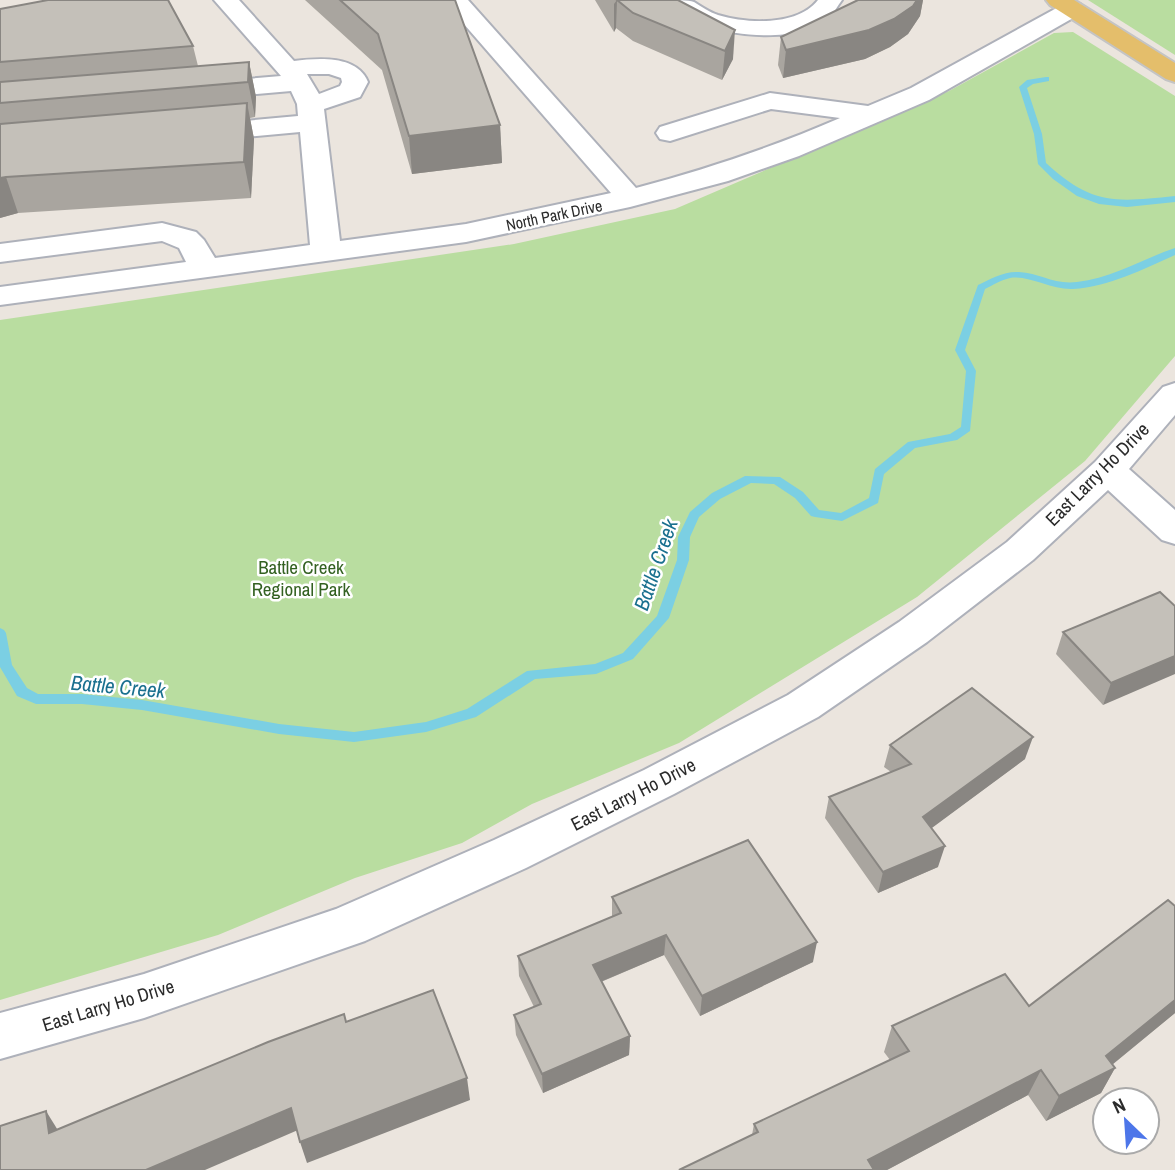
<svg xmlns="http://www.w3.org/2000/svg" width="1175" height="1170" viewBox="0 0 1175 1170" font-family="'Archivo Narrow',sans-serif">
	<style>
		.green { fill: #b9dda0 }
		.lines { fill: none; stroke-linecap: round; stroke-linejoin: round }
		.stream { fill: #7bcfe3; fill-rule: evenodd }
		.minor-casing { stroke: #aeb1ba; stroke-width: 4 }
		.major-casing { stroke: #c4c4c4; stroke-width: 4 }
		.minor { fill: #fff; fill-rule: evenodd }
		.major { fill: #e4be6b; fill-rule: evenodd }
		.wall { fill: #a9a59f }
		.shaded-wall { fill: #898682 }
		.building { fill: #c4c0b9; stroke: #898682; stroke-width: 2 }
		.labels { text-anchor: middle; stroke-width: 5; stroke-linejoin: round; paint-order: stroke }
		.far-street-label { font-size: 16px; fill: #2b2b2b; stroke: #fff }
		.street-label { font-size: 19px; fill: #2b2b2b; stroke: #fff }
		.park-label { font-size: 19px; fill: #336121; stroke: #fff }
		.water-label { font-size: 21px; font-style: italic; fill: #1a708f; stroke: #fff }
	</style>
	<rect width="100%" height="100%" fill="#ebe5de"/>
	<g class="green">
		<path d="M 1088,0 L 1175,0 L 1175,55 Z"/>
		<path d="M 1073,32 L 1175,96 L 1175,356 L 1085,461 L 917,597 L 679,743 L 532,804 L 462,843 L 355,878 L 218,935 L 0,1000 L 0,320 L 514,244 L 675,209 L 949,91 L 1054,33 Z"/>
	</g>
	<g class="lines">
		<g class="stream">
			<path d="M 1046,77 L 1049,77 L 1049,81 L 1033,84 L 1027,88 L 1042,134 L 1046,163 C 1093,206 1116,202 1175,196 L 1175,202 L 1127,207 L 1099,204 L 1077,196 L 1053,179 L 1038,164 L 1034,134 L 1019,87 L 1027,80 Z"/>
			<path d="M 1175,248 L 1175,255 C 1143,269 1109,287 1073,289 C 1051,290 1029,275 1010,278 C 1001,280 993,285 985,289 L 965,350 L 976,371 L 970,431 L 957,440 L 915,448 L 884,474 L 878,503 L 842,521 L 815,517 L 811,516 L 795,498 L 774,484 L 751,483 L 720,499 L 699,517 L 690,537 L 689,560 L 669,618 L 633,659 L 596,674 L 535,679 L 476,717 L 426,732 L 354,742 L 279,734 L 142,710 L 82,704 L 36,704 L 17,696 L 0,667 L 0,628 L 4,630 L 6,633 L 12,665 L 27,688 L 38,694 L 82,694 L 142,700 L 279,724 L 354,732 L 426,722 L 467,709 L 527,671 L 595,664 L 623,653 L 657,616 L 677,560 L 678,537 L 690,512 L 712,493 L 745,476 L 780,477 L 803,492 L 819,510 L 841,513 L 869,498 L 875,469 L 908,442 L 950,434 L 961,427 L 966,371 L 955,350 L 978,285 C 990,279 1004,271 1019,272 C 1040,273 1054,285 1077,282 C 1113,278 1142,259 1175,248 Z"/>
		</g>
		<g class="minor-casing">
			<g id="minor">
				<path d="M 214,0 L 239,0 L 294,61 C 319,58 357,55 368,82 L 360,97 L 324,109 L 340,241 L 466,224 L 611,193 L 443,0 L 468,0 L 636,188 C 707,169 773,147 840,118 L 771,109 L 670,141 L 660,139 L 656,133 L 660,127 L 770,93 L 868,106 L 911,88 L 1064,4 L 1072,2 L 1080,4 L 1084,9 L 1080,14 L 929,100 L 799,156 L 728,181 L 630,207 L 466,242 L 0,305 L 0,287 L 186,262 L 179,248 L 162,241 L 0,262 L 0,244 L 162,223 L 196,232 L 204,240 L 215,258 L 310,245 L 300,132 L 201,141 L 191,139 L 187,133 L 191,127 L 201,125 L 298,116 L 297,104 L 291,91 L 201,99 L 192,97 L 188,91 L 192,85 L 201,83 L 281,76 ZM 307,74 L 329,74 L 341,78 L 342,82 L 340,86 L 319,94 Z"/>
				<path d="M 667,0 C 675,0 688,0 694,2 C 702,7 709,12 718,15 C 748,24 798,26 818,0 L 842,0 C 838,5 834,13 829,18 C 795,48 693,37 667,0 Z"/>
				<path d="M 1175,383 L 1175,415 L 1129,469 L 1175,510 L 1175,544 L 1162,540 L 1108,490 L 1033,560 L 927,642 L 818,717 L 674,794 L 526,868 L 365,941 L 144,1018 L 0,1059 L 0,1013 L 144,974 L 336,909 L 494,840 L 644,770 L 788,695 L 899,622 L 1007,542 L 1095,462 L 1163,387 Z"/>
			</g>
		</g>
		<g class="major-casing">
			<path id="major" d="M 1046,0 L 1074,0 L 1175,63 L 1175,82 L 1166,79 L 1050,5 Z"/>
		</g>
		<use href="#minor" class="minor"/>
		<use href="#major" class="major"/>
	</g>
	<g class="wall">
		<path d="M 305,0 L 455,0 L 500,125 L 502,163 L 412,174 L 382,70 Z"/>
		<path d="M 595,0 L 678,0 L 733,59 L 722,80 L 633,41 L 616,28 L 614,32 Z"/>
		<path d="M 858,0 L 923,0 L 920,16 L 908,34 L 890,47 L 865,59 L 783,78 L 778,65 L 781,37 Z"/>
		<path d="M 0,9 L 193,46 L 198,66 L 249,62 L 256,97 L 255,117 L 250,118 L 254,139 L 251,198 L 18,213 L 0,218 Z"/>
		<path d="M 1160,592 L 1103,705 L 1056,654 L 1063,632 Z"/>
		<path d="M 890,745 L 1025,759 L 931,828 L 938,867 L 878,893 L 825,818 L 829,797 L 891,772 L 884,767 Z"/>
		<path d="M 612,897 L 813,962 L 700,1016 L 664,955 L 601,982 L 630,1036 L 629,1055 L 543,1093 L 516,1035 L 514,1015 L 534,1007 L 519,976 L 518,956 L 612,917 Z"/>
		<path d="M 1175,906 L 1175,1013 L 1112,1065 L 1115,1068 L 1101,1093 L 1046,1121 L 1028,1095 L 887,1170 L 679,1170 L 752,1135 L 754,1124 L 890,1060 L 884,1052 L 892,1026 L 1029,1006 Z"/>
	</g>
	<g class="shaded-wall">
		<path d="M 617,0 L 616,28 L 614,32 L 614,4 Z"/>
		<path d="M 917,0 L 923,0 L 920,16 L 908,34 L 890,47 L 865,59 L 783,78 L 786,50 Z"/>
		<path d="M 735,30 L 733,59 L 722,80 L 725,51 Z"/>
		<path d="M 249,62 L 256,97 L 255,117 L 248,82 Z"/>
		<path d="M 247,103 L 254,139 L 251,198 L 244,162 Z"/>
		<path d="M 500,125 L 502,163 L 412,174 L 409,136 Z"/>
		<path d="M 6,177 L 18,213 L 0,218 L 0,178 Z"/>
		<path d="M 1175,656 L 1175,674 L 1103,705 L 1111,683 Z"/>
		<path d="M 1033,737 L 1025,759 L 917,839 L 923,817 Z"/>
		<path d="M 945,846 L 938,867 L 878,893 L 883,872 Z"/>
		<path d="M 666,935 L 664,955 L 593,985 L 593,965 Z"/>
		<path d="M 817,942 L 813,962 L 700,1016 L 702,996 Z"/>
		<path d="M 1175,1000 L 1175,1013 L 1097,1077 L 1115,1068 L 1101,1093 L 1046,1121 L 1059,1096 L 1106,1056 Z"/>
		<path d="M 630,1036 L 629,1055 L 543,1093 L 542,1074 Z"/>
		<path d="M 1041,1070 L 1028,1095 L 887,1170 L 865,1170 L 868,1160 Z"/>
		<path d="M 467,1078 L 470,1100 L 307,1163 L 300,1142 Z"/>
		<path d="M 291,1108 L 298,1130 L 205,1170 L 146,1170 Z"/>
		<path d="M 46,1111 L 59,1132 L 49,1133 Z"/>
	</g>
	<g class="building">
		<path d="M 48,0 L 168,0 L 193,46 L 0,62 L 0,9 Z"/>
		<path d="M 340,0 L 455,0 L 500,125 L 409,136 L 378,34 Z"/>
		<path d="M 617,0 L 678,0 L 735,30 L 725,51 L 633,13 Z"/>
		<path d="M 858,0 L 917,0 L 913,6 L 894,19 L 869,30 L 786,50 L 781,37 Z"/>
		<path d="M 249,62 L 248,82 L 0,103 L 0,82 Z"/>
		<path d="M 247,103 L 244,162 L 6,177 L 0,178 L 0,124 Z"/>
		<path d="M 1160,592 L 1175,606 L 1175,656 L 1111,683 L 1063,632 Z"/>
		<path d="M 972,688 L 1033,737 L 923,817 L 945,846 L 883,872 L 829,797 L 911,764 L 890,745 Z"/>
		<path d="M 748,840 L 817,942 L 702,996 L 666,935 L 593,965 L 630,1036 L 542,1074 L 514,1015 L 541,1004 L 518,956 L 621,913 L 612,897 Z"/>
		<path d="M 1168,900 L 1175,906 L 1175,1000 L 1106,1056 L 1115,1068 L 1059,1096 L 1041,1070 L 868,1160 L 874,1170 L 679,1170 L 758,1132 L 754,1124 L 909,1051 L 892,1026 L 1005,974 L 1029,1006 Z"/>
		<path d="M 433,990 L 467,1078 L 300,1142 L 291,1108 L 146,1170 L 0,1170 L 0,1126 L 46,1111 L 49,1133 L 268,1042 L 344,1014 L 346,1022 Z"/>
	</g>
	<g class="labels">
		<g class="far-street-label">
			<text transform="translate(554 215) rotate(-12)" y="6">North Park Drive</text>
		</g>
		<g class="street-label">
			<text transform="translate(1097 474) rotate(-45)" y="7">East Larry Ho Drive</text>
			<text transform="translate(633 794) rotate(-27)" y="7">East Larry Ho Drive</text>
			<text transform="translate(108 1005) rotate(-17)" y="7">East Larry Ho Drive</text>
		</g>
		<g class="park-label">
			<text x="301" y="574">Battle Creek<tspan x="301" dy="22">Regional Park</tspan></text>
		</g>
		<g class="water-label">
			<text transform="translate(656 565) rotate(-71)" y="7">Battle Creek</text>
			<text transform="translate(118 687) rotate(5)" y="7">Battle Creek</text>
		</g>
	</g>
	<g transform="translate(1126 1121) rotate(335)"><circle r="33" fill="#ffffff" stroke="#aaaaaa" stroke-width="2"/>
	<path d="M0-5L12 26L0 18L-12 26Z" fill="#4d76e9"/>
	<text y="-10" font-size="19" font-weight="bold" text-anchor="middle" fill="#2b2b2b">N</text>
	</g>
</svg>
